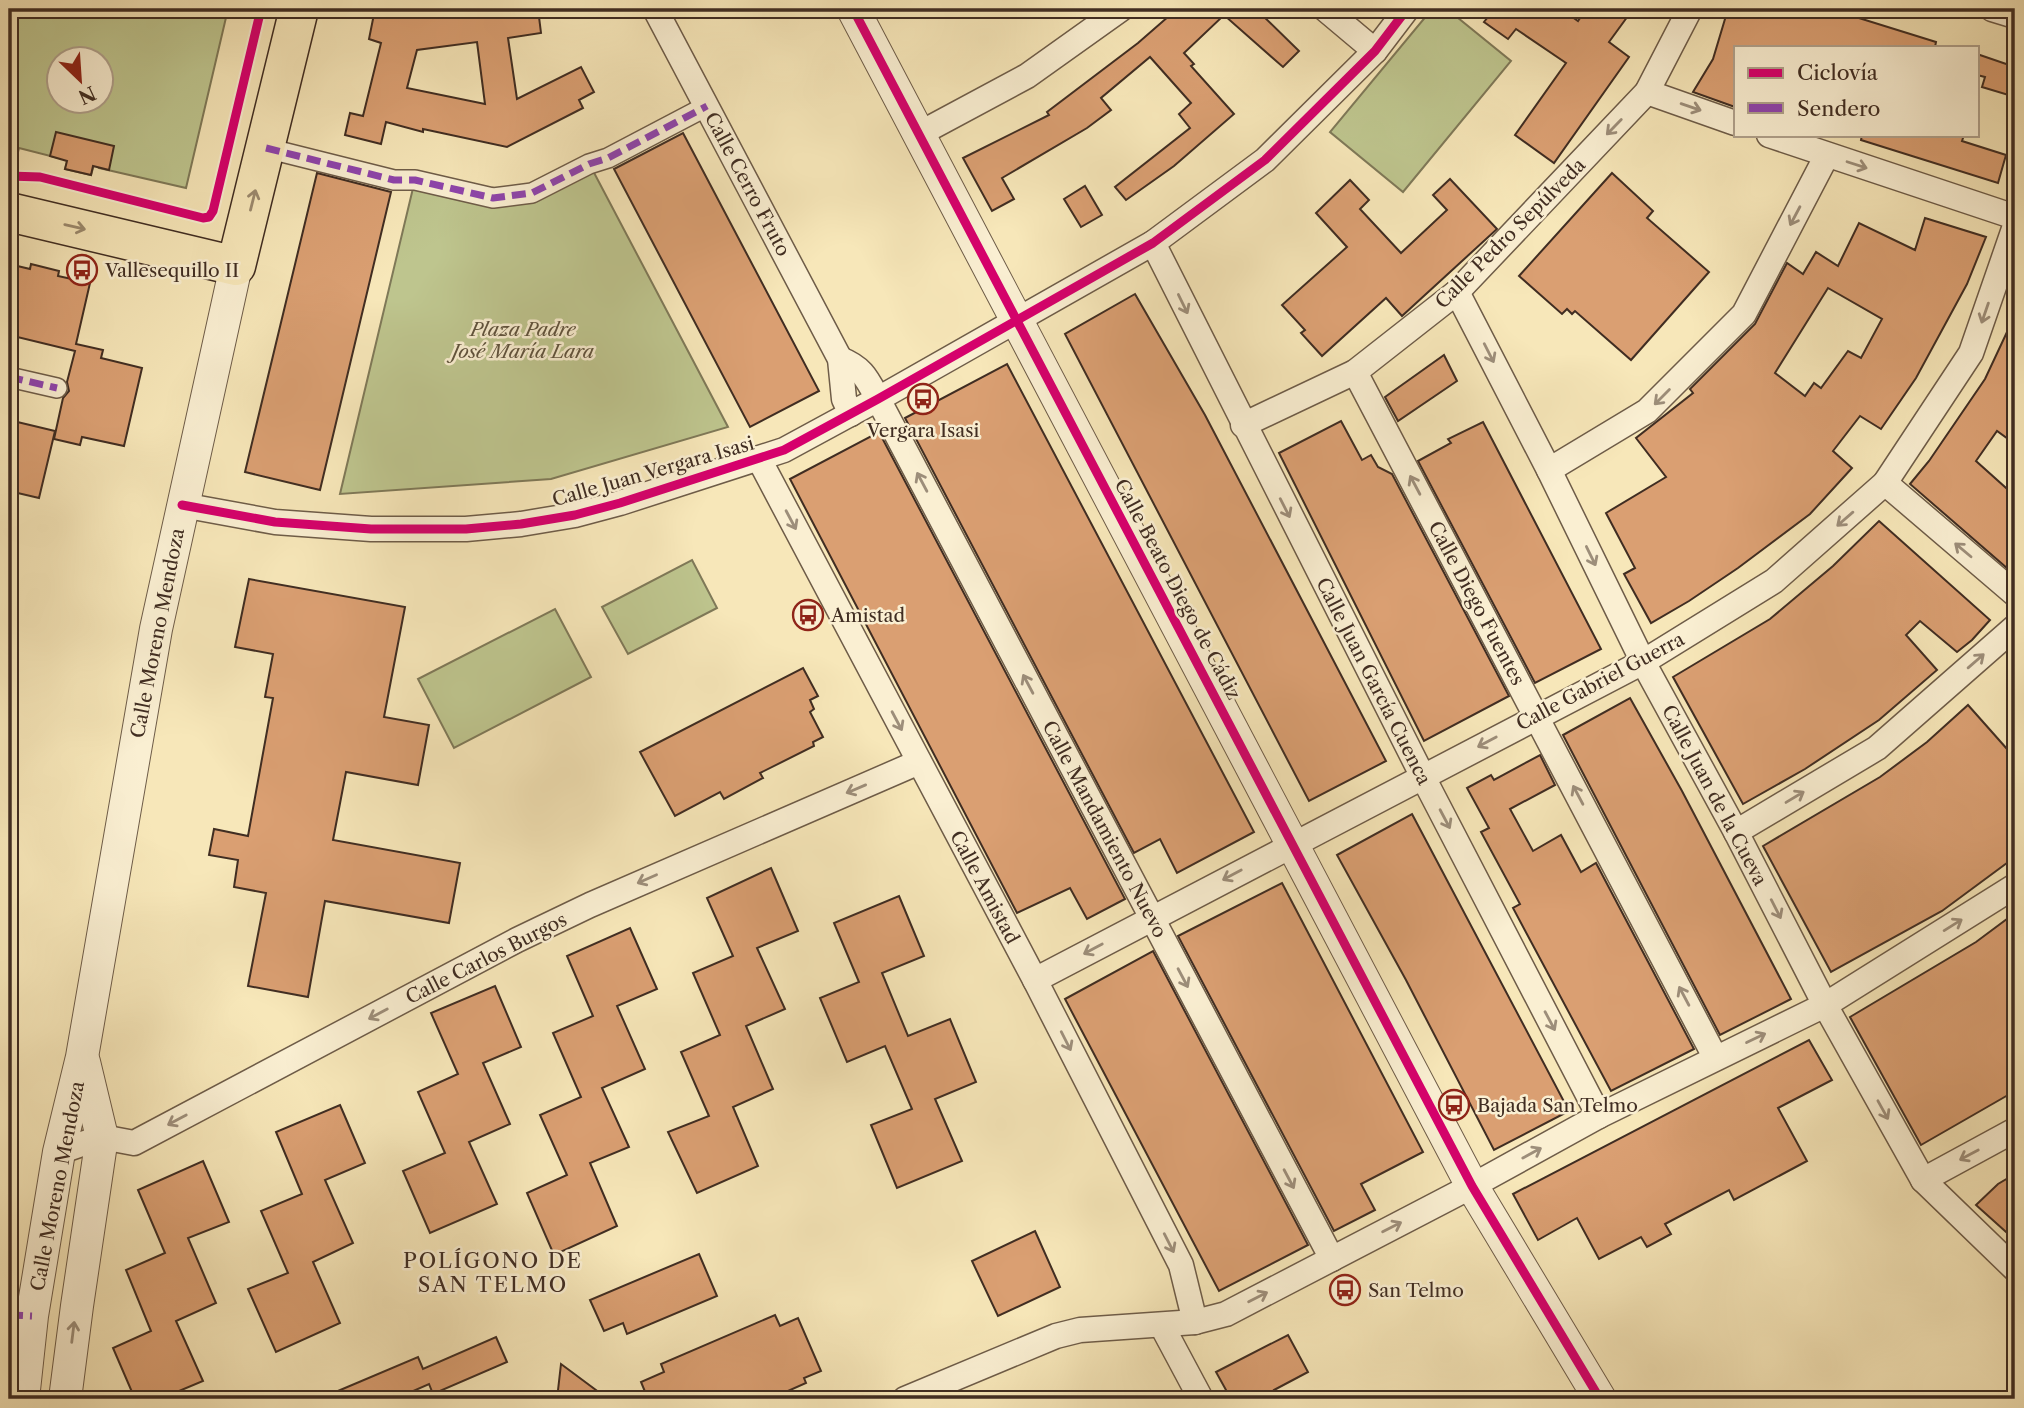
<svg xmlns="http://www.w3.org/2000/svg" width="2024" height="1408" viewBox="0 0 2024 1408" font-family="'Libre Caslon Text',serif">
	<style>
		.green { fill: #bec58e; stroke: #7f7958; stroke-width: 2; fill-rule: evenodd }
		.building { fill: #da9f72; stroke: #402d22; stroke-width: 2; fill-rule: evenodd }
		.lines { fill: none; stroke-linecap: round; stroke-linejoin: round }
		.pedestrian-casing { stroke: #6e5c48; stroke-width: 22 }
		.minor-casing { stroke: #6e5c48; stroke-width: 27 }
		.tertiary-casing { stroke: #6e5c48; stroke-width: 34 }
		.primary-casing { stroke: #402d22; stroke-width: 41 }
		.pedestrian { stroke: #faefd2; stroke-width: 19 }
		.minor { stroke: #faefd2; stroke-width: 24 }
		.tertiary { stroke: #faefd2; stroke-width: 32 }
		.primary { stroke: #f7e7b9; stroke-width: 38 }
		.quiet { stroke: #8e44ad; stroke-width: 7; stroke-dasharray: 14 7; stroke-linecap: butt }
		.cycleway-casing { stroke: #faefd2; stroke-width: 13 }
		.cycleway { stroke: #d6006c; stroke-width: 9 }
		.oneway { stroke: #9d8e7a }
		.oneway2 { stroke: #9c8a6e }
		.labels { text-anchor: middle; stroke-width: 5; stroke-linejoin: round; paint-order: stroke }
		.street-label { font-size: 19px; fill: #402d22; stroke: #faefd2 }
		.poi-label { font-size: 19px; fill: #402d22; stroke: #faefd2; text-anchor: start }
		.park-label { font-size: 19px; font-style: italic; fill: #60533d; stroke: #faefd2 }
		.neighbourhood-label { font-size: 21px; letter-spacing: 2px; fill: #402d22; stroke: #faefd2 }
	</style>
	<rect width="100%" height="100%" fill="#f7e7b9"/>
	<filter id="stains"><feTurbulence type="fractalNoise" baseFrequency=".00286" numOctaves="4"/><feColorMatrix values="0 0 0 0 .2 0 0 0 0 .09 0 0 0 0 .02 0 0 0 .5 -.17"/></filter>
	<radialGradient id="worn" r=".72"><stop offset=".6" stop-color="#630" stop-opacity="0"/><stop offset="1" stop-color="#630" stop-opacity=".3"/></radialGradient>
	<g class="green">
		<path d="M 9,9 L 228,9 L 186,188 L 99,168 L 101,162 L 95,161 L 91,175 L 65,169 L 69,154 L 62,159 L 19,148 L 14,168 L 9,166 ZM 60,60 L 102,60 L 102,102 L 60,102 Z"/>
		<path d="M 1432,9 L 1447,9 L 1511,61 L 1403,192 L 1330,132 Z"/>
		<path d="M 591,167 L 728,427 L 551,479 L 340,494 L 414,184 L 494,203 Z"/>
		<path d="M 692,560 L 717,608 L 628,654 L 602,607 Z"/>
		<path d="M 555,609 L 591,677 L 454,748 L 418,679 Z"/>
	</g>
	<g class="building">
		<path d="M 375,9 L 538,9 L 541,33 L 508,38 L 517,99 L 581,67 L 594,92 L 579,100 L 583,108 L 507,147 L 423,129 L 423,132 L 386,122 L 381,144 L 345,135 L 350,113 L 363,116 L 381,43 L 369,39 ZM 477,42 L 485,104 L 407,88 L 417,50 Z"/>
		<path d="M 1177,9 L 1256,9 L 1299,51 L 1283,67 L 1224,15 L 1184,53 L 1194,64 L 1191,66 L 1234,114 L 1174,166 L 1126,200 L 1115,187 L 1190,128 L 1179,114 L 1191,103 L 1150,57 L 1101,98 L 1111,110 L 1087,128 L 1002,178 L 1014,199 L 992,211 L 963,158 L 1049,115 L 1047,112 L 1138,43 Z"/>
		<path d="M 1487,9 L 1561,9 L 1578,21 L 1586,9 L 1633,9 L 1609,42 L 1629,57 L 1554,163 L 1515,135 L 1566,63 L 1516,29 L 1508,39 L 1484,22 L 1492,12 Z"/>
		<path d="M 1728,9 L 1830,9 L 1936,42 L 1935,47 L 1735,47 L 1735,107 L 1693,92 L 1713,59 Z"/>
		<path d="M 1977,54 L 2015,67 L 2015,97 L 1982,87 L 1985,77 L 1977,75 Z"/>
		<path d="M 56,132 L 114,146 L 109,170 L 93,166 L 91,175 L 65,169 L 67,161 L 50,156 Z"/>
		<path d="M 683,133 L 819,391 L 750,427 L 614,169 Z"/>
		<path d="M 1862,135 L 1964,135 L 1962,141 L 2006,155 L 1998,183 L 1861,140 Z"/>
		<path d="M 317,173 L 391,192 L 320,490 L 245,472 Z"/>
		<path d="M 1612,173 L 1653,211 L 1647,218 L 1709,272 L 1631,360 L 1575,311 L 1572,314 L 1567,309 L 1562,314 L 1519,276 Z"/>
		<path d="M 1450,179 L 1497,229 L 1402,316 L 1386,298 L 1322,356 L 1301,333 L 1305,330 L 1282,305 L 1347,247 L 1316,213 L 1350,180 L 1369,200 L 1360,209 L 1401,253 L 1447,210 L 1433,195 Z"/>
		<path d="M 1085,186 L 1102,215 L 1081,227 L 1064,199 Z"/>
		<path d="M 1925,218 L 1986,237 L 1967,284 L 1916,378 L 1881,429 L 1860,416 L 1833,451 L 1852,468 L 1810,514 L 1738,568 L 1689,601 L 1651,623 L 1624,574 L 1635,568 L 1606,513 L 1666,477 L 1636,438 L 1693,393 L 1690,389 L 1755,324 L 1787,263 L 1803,274 L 1816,252 L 1838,266 L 1859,223 L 1915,250 ZM 1828,288 L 1882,319 L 1861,358 L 1848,351 L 1821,388 L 1814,383 L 1805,396 L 1775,373 Z"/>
		<path d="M 9,264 L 30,269 L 31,264 L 59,271 L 58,276 L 90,283 L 76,344 L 103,350 L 101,358 L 142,368 L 124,446 L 82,437 L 80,445 L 54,439 L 63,398 L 69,391 L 67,382 L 75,351 L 9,335 Z"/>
		<path d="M 1135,294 L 1205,415 L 1386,761 L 1309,801 L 1065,334 Z"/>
		<path d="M 2015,315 L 2015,444 L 1997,431 L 1976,461 L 2015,496 L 2015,575 L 1910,484 L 1929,461 L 1985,379 Z"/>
		<path d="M 1444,355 L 1457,381 L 1398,421 L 1385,397 Z"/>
		<path d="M 1007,364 L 1254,832 L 1177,873 L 1160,839 L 1134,853 L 905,418 Z"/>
		<path d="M 9,420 L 55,431 L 39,498 L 9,491 Z"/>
		<path d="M 1341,421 L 1362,460 L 1371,455 L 1378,467 L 1392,474 L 1509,696 L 1424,741 L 1279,453 Z"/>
		<path d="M 1483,422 L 1601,649 L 1535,683 L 1418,461 L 1451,443 L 1448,439 Z"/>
		<path d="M 879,432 L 1125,899 L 1087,919 L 1070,888 L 1017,913 L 790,479 Z"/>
		<path d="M 1879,521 L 1990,620 L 1972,640 L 1957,652 L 1920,621 L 1906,635 L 1937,670 L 1879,720 L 1805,769 L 1743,804 L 1673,677 L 1770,619 L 1833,566 Z"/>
		<path d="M 249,579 L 405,607 L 384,717 L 429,725 L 418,785 L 346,772 L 333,840 L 460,863 L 449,923 L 325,901 L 308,997 L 248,986 L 266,893 L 234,887 L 238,860 L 209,855 L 214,829 L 248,836 L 273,698 L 265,697 L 273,654 L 235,647 Z"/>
		<path d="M 803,668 L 818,696 L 810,700 L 814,709 L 810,712 L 823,737 L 813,742 L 814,746 L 760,773 L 763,778 L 724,799 L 720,792 L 675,816 L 640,752 Z"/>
		<path d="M 1630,698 L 1682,791 L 1791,999 L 1720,1035 L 1563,735 Z"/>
		<path d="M 1968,705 L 2015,758 L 2015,857 L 1942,911 L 1831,972 L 1763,846 L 1880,777 L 1927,742 Z"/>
		<path d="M 1540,755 L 1555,785 L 1510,809 L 1533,851 L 1561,835 L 1581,872 L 1596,863 L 1694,1049 L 1611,1091 L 1513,908 L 1520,904 L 1481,832 L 1489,828 L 1467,788 L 1491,775 L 1494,780 Z"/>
		<path d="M 1412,814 L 1569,1111 L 1494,1150 L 1406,980 L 1337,855 Z"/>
		<path d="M 771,868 L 798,931 L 757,948 L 785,1009 L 746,1026 L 773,1089 L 733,1107 L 758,1166 L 697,1193 L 668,1132 L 709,1116 L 681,1052 L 720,1035 L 693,973 L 733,956 L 707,898 Z"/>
		<path d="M 1282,883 L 1423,1152 L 1361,1184 L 1375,1210 L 1334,1231 L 1178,936 Z"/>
		<path d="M 899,896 L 924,956 L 882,973 L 908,1036 L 950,1019 L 976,1082 L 935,1099 L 962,1161 L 897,1188 L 871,1125 L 912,1109 L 885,1046 L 847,1062 L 820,998 L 859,982 L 834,923 Z"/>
		<path d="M 2015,913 L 2015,1091 L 1921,1145 L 1850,1017 L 1976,942 Z"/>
		<path d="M 630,928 L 657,989 L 617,1006 L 645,1069 L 602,1088 L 629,1147 L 590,1163 L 617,1226 L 554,1255 L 527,1193 L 567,1175 L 540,1115 L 581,1097 L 553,1033 L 593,1016 L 567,956 Z"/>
		<path d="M 1153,951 L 1308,1245 L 1219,1291 L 1065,999 Z"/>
		<path d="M 495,986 L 521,1047 L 483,1063 L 510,1124 L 469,1142 L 497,1204 L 430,1233 L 403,1171 L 445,1153 L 418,1092 L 458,1074 L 431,1013 Z"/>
		<path d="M 1809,1040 L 1832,1080 L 1778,1108 L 1807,1161 L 1734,1200 L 1729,1190 L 1665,1224 L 1671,1234 L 1647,1247 L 1641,1237 L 1599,1259 L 1577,1218 L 1538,1240 L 1513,1194 Z"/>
		<path d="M 340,1105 L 365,1163 L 325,1180 L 353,1243 L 313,1262 L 340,1323 L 276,1352 L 248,1289 L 288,1273 L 261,1211 L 302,1194 L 276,1132 Z"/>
		<path d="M 203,1161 L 229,1222 L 188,1238 L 216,1303 L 176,1321 L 203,1381 L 160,1399 L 135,1399 L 113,1348 L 151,1331 L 126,1270 L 165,1253 L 138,1190 Z"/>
		<path d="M 2015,1174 L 2015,1240 L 1976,1205 L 1998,1184 Z"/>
		<path d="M 1035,1231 L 1060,1287 L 998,1316 L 972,1261 Z"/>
		<path d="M 699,1254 L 717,1296 L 627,1334 L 623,1323 L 604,1331 L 590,1300 Z"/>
		<path d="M 775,1315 L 780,1326 L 798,1318 L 821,1371 L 804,1378 L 806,1383 L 770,1399 L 648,1399 L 641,1382 L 664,1372 L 661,1364 Z"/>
		<path d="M 1288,1335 L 1308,1372 L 1274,1390 L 1279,1399 L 1231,1399 L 1216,1372 Z"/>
		<path d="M 496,1337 L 507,1362 L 433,1394 L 429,1384 L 395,1399 L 319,1399 L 418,1357 L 423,1369 Z"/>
		<path d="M 561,1364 L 608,1399 L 557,1399 Z"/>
	</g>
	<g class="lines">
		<g class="pedestrian-casing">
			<g id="pedestrian">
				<path d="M 266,148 L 394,180 L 415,180 L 493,198 L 532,193 L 589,164 L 608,158 L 707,106"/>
				<path d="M 9,377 L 57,388"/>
				<path d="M 9,1315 L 32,1316"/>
			</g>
		</g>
		<g class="minor-casing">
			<g id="minor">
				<path d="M 655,9 L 840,359 L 844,399 L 851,414"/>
				<path d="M 1325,9 L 1375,51"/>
				<path d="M 1992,9 L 2015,16"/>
				<path d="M 1647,92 L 1735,123"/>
				<path d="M 919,134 L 1027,76 L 1121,9"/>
				<path d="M 1769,135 L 2015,217"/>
				<path d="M 1153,243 L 1423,777 L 1599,1116"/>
				<path d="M 1457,292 L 1549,470 L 1643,662 L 1736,832 L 1825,1005 L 1923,1180 L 2015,1269"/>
				<path d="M 840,359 C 863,368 867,379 878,399 L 1332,1259"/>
				<path d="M 1355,372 L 1715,1057"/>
				<path d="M 1243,425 L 1355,372 L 1457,292 L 1647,92 L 1690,9"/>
				<path d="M 759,459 L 1035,980 L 1181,1265 L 1195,1322"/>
				<path d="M 1549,470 L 1647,411 L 1744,314 L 1827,155"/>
				<path d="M 1885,483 L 2015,594"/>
				<path d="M 182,505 L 275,522 L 371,529 L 466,529 L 521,524 L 575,515 L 620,503 L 784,450 L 878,399 L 1153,243 L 1265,160 L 1375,51 L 1407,9"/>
				<path d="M 1736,832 L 1877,748 L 2015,627"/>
				<path d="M 1035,980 L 1643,662 L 1774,581 L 1885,483 L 1971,353 L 2015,226"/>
				<path d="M 59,1152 L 102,1137 L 134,1143 L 517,940 L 590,905 L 919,762"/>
				<path d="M 1923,1180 L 2015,1130"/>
				<path d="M 1162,1326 L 1201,1399"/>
				<path d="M 905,1399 L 1056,1336 L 1080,1330 L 1195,1322 L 1226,1314 L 1472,1186 L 1599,1116 L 1825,1005 L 2015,886"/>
			</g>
		</g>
		<g class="tertiary-casing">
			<g id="tertiary">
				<path d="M 853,9 L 1472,1186 L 1600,1399"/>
				<path d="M 23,1399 L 32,1316 L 59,1152 L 82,1057 L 156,629 L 236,266"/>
				<path d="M 65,1399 L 77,1306 L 102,1137 L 84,1062"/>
			</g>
		</g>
		<g class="primary-casing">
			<path id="primary" d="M 9,212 L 236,266 L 299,9"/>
		</g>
		<use href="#pedestrian" class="pedestrian"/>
		<use href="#minor" class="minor"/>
		<use href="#tertiary" class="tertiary"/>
		<use href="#primary" class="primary"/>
		<g class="quiet">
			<path d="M 266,148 L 394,180 L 415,180 L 493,198 L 532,193 L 589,164 L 608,158 L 707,106"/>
			<path d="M 9,377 L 57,388"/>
			<path d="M 9,1315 L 32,1316"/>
		</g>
		<g class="cycleway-casing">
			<g id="cycleway">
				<path d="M 853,9 L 1472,1186 L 1600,1399"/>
				<path d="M 9,176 L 40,177 L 203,218 L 209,217 L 213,211 L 261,9"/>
				<path d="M 182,505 L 275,522 L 371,529 L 466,529 L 521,524 L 575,515 L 620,503 L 784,450 L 878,399 L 1153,243 L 1265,160 L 1375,51 L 1407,9"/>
			</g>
		</g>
		<use href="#cycleway" class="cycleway"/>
	</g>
	<defs><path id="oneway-shaft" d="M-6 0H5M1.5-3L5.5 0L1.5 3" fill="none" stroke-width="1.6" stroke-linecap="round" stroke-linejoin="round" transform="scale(1.75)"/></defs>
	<g class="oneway">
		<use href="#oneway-shaft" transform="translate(1691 107) rotate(19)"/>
		<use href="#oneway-shaft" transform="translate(1614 127) rotate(134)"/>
		<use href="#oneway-shaft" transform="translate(1857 165) rotate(18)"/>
		<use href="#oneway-shaft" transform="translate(1795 216) rotate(118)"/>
		<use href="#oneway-shaft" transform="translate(1183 304) rotate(64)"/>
		<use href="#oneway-shaft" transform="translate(1985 313) rotate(109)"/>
		<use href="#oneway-shaft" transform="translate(1489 353) rotate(63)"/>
		<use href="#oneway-shaft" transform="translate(1662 397) rotate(135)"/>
		<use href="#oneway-shaft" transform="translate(922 482) rotate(-118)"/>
		<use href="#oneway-shaft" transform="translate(1415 485) rotate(-118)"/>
		<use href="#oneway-shaft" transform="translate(1285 508) rotate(63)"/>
		<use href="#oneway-shaft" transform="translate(1845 519) rotate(139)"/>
		<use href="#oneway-shaft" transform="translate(791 520) rotate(62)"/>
		<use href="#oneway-shaft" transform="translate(1963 550) rotate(-140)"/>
		<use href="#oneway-shaft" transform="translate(1591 556) rotate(64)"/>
		<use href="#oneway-shaft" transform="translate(1976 661) rotate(-41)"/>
		<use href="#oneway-shaft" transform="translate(1028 684) rotate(-118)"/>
		<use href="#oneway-shaft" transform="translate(897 721) rotate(62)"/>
		<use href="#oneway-shaft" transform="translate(1487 742) rotate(152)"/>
		<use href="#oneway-shaft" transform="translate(856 789) rotate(157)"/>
		<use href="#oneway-shaft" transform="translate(1578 795) rotate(-118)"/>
		<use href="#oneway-shaft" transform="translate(1795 797) rotate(-31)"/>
		<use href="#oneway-shaft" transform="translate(1445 819) rotate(62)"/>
		<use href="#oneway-shaft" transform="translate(1232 875) rotate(152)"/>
		<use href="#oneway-shaft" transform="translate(647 879) rotate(156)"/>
		<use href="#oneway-shaft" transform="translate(1776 909) rotate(63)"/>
		<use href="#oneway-shaft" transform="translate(1953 925) rotate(-32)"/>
		<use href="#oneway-shaft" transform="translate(1093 949) rotate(152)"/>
		<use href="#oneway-shaft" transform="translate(1183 978) rotate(62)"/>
		<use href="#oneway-shaft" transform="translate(1684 996) rotate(-118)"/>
		<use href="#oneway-shaft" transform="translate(378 1014) rotate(152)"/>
		<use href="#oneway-shaft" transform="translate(1550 1021) rotate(62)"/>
		<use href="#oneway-shaft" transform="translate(1756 1038) rotate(-26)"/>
		<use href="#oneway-shaft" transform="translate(1066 1041) rotate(63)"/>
		<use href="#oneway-shaft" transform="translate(1883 1110) rotate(61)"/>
		<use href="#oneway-shaft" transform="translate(177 1120) rotate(152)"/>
		<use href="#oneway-shaft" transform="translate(1532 1153) rotate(-29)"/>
		<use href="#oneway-shaft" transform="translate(1969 1155) rotate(152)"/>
		<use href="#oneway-shaft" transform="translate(1289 1179) rotate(62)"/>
		<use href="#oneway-shaft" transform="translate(1392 1227) rotate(-27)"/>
		<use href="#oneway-shaft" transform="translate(1169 1243) rotate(63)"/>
		<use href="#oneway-shaft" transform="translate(1258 1297) rotate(-27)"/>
		<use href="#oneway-shaft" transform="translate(73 1332) rotate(-83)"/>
	</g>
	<g class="oneway2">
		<use href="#oneway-shaft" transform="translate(253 200) rotate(-76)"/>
		<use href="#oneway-shaft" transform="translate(75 227) rotate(13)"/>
	</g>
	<defs>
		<g id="bus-ring" transform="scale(1.575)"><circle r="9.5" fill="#faefd2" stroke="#8f2418" stroke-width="1.5"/><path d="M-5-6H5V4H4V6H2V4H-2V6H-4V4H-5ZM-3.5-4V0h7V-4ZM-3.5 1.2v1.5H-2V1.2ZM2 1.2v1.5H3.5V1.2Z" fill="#8f2418"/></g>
	</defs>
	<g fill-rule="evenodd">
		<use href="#bus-ring" x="82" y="270"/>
		<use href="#bus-ring" x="923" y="399"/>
		<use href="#bus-ring" x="808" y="615"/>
		<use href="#bus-ring" x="1454" y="1105"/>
		<use href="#bus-ring" x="1345" y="1290"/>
	</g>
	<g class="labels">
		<g class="street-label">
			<text transform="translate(748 184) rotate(62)" y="7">Calle Cerro Fruto</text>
			<text transform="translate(1510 233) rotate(-45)" y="7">Calle Pedro Sepúlveda</text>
			<text transform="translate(653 471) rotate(-16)" y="7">Calle Juan Vergara Isasi</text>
			<text transform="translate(1178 589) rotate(62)" y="7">Calle Beato Diego de Cádiz</text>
			<text transform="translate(1477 603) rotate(62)" y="7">Calle Diego Fuentes</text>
			<text transform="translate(157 633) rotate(-79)" y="7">Calle Moreno Mendoza</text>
			<text transform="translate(1374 681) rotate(63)" y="7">Calle Juan García Cuenca</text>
			<text transform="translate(1600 681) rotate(-28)" y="7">Calle Gabriel Guerra</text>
			<text transform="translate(1715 795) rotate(62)" y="7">Calle Juan de la Cueva</text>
			<text transform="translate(1105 829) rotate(62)" y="7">Calle Mandamiento Nuevo</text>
			<text transform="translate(985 887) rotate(62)" y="7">Calle Amistad</text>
			<text transform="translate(486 958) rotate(-27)" y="7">Calle Carlos Burgos</text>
			<text transform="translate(57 1186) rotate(-79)" y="7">Calle Moreno Mendoza</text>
		</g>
		<g class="poi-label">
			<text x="105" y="277">Vallesequillo II</text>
			<text x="923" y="437" text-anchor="middle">Vergara Isasi</text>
			<text x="831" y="622">Amistad</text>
			<text x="1477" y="1112">Bajada San Telmo</text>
			<text x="1368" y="1297">San Telmo</text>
		</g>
		<g class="park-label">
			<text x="523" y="336">Plaza Padre<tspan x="523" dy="22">José María Lara</tspan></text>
		</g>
		<g class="neighbourhood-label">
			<text x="493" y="1268">POLÍGONO DE<tspan x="493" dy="24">SAN TELMO</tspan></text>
		</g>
	</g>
	<rect width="2024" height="1408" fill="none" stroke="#f7e7b9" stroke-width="35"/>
	<rect x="10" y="10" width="2003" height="1387" fill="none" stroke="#402d22" stroke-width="3.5"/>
	<rect x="18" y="18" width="1989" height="1373" fill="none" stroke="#402d22" stroke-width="2"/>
	<rect x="1734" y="46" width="245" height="91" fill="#faefd2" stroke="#b0a18c" stroke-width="2"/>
	<rect x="1748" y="68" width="35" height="10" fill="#d6006c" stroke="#b0a18c" stroke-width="2"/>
	<text x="1797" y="80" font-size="21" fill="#402d22">Ciclovía</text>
	<rect x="1748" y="103" width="35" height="10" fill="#8e44ad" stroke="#b0a18c" stroke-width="2"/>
	<text x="1797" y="116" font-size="21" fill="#402d22">Sendero</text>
	<g transform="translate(80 80) rotate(155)"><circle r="33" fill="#faefd2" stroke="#b0a18c" stroke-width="2"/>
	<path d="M0-5L12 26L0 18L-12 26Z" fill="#8f2418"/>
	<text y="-10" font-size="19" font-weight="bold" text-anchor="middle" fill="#402d22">N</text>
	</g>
	<rect width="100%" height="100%" filter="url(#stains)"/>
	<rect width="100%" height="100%" fill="url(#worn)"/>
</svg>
